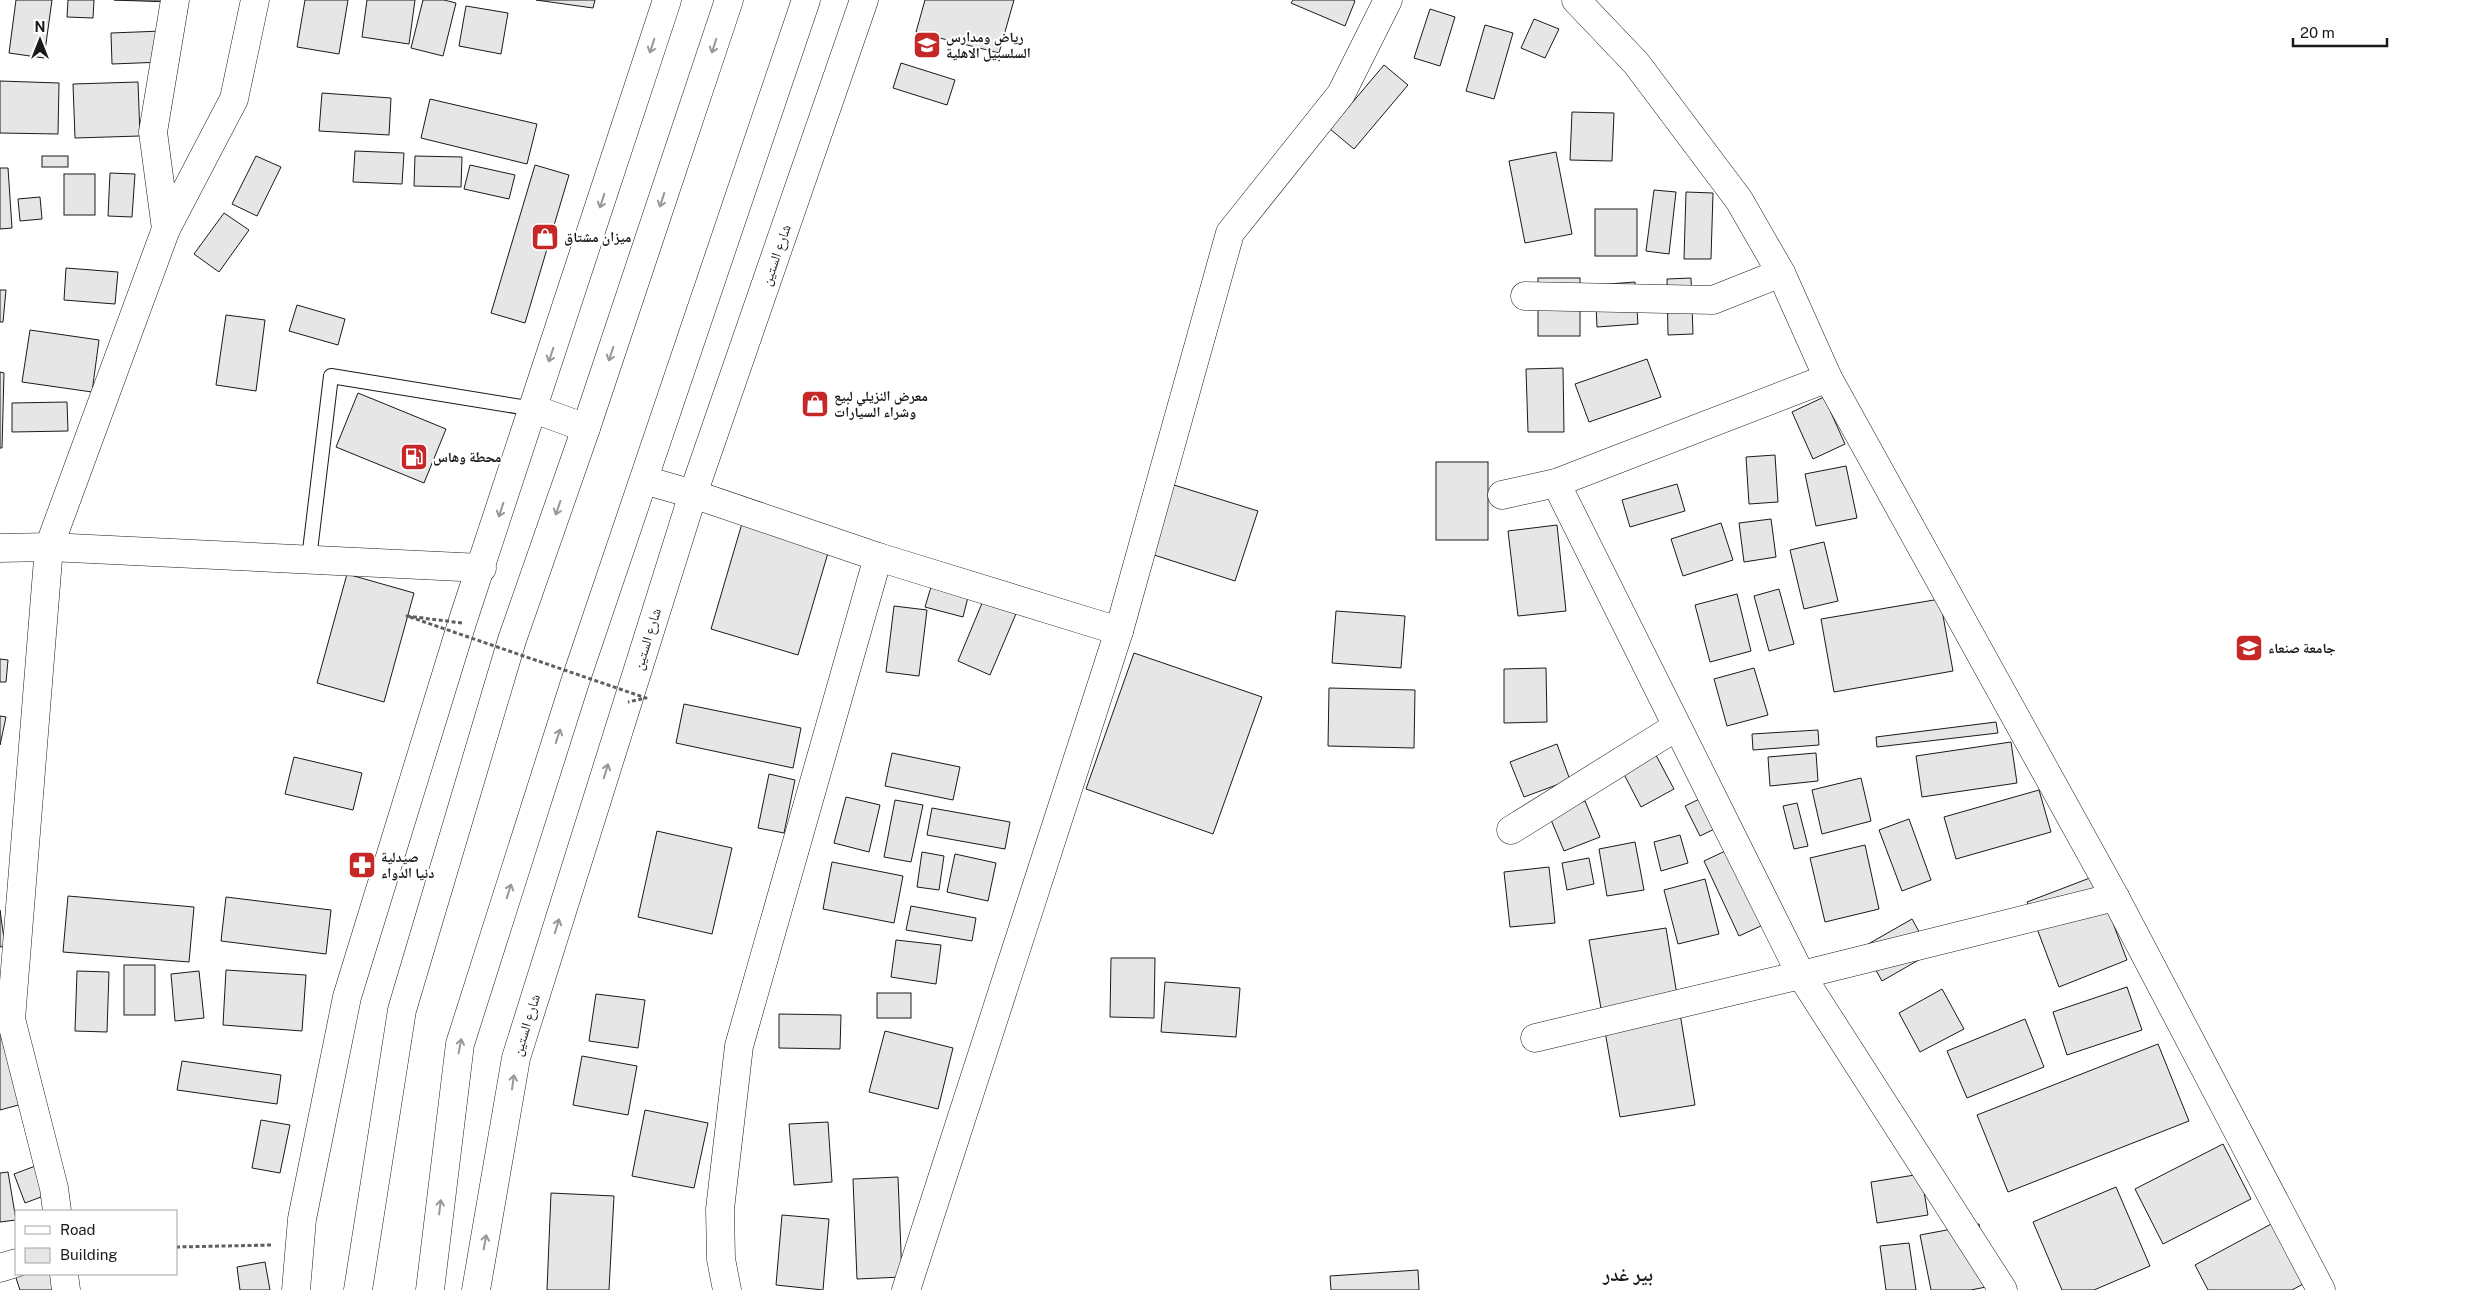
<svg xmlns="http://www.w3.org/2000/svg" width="2468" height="1290" viewBox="0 0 2468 1290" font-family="'Public Sans','Noto Naskh Arabic',sans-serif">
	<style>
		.building { fill: #e6e6e6; stroke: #1a1a1a }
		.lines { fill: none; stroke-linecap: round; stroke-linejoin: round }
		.service-casing { stroke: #1a1a1a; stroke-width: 16 }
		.minor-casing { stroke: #1a1a1a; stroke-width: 29 }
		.primary-casing { stroke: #1a1a1a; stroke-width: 29 }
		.trunk-casing { stroke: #1a1a1a; stroke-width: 29 }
		.path { stroke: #5f5f5f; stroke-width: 3; stroke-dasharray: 4 2.5; stroke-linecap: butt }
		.service { stroke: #fff; stroke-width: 14 }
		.minor { stroke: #fff; stroke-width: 28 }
		.primary { stroke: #fff; stroke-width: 28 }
		.trunk { stroke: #fff; stroke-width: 28 }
		.path-bridge { stroke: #5f5f5f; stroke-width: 3; stroke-dasharray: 4 2.5; stroke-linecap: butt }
		.oneway { stroke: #989898 }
		.labels { text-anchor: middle; stroke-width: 4; stroke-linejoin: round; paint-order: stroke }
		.poi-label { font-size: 14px; font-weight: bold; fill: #1a1a1a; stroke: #fff; text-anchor: start }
		.street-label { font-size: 14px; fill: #1a1a1a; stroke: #fff }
		.district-label { font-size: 19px; font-weight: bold; fill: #1a1a1a; stroke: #fff }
	</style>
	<rect width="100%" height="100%" fill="#fff"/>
	<g class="building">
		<path d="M 16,0 L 52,0 L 44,58 L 9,53 Z"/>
		<path d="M 68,0 L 94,0 L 93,18 L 67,17 Z"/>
		<path d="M 114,0 L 169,0 L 169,2 Z"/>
		<path d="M 305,0 L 348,0 L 339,54 L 297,47 Z"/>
		<path d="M 367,0 L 415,0 L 409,44 L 362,37 Z"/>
		<path d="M 423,0 L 444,0 L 456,3 L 443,56 L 411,48 Z"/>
		<path d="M 536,0 L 595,0 L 593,8 Z"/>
		<path d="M 925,0 L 1014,0 L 999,53 L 916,32 Z"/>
		<path d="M 1293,0 L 1353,0 L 1355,1 L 1345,26 L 1291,3 Z"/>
		<path d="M 466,6 L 508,13 L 501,54 L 459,46 Z"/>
		<path d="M 1430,9 L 1455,17 L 1440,66 L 1414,58 Z"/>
		<path d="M 1534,19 L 1559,29 L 1545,58 L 1521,48 Z"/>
		<path d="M 1485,25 L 1513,33 L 1494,99 L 1466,91 Z"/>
		<path d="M 162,31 L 163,62 L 112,64 L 111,33 Z"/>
		<path d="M 901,63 L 955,80 L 947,105 L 893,88 Z"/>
		<path d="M 1384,65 L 1408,85 L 1354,149 L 1330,129 Z"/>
		<path d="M 0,81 L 59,83 L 58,134 L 0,133 Z"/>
		<path d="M 138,82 L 140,136 L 75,138 L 73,84 Z"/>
		<path d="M 322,93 L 391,98 L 389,135 L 319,131 Z"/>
		<path d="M 430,99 L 537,124 L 527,164 L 421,138 Z"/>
		<path d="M 1572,112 L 1614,113 L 1612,161 L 1570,160 Z"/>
		<path d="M 355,151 L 404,153 L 402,184 L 353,182 Z"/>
		<path d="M 1556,152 L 1572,234 L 1525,243 L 1509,161 Z"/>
		<rect x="42" y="156" width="26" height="11"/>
		<path d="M 256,156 L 281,167 L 257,216 L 232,204 Z"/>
		<path d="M 415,156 L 462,157 L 461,187 L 414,186 Z"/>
		<path d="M 470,165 L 515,175 L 509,199 L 464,189 Z"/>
		<path d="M 535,165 L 569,175 L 525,323 L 491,313 Z"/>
		<path d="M 0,168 L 8,168 L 12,228 L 0,229 Z"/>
		<path d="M 110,173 L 135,174 L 132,217 L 108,216 Z"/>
		<rect x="64" y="174" width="31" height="41"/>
		<path d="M 1654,190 L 1676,192 L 1669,254 L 1646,251 Z"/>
		<path d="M 1686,192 L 1713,193 L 1711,259 L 1684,259 Z"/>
		<path d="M 40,197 L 42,219 L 20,221 L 18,199 Z"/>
		<rect x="1595" y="209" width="42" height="47"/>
		<path d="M 224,213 L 249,230 L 219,272 L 194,254 Z"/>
		<path d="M 66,268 L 118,272 L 115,304 L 64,300 Z"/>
		<rect x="1538" y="278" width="42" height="58"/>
		<path d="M 1691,278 L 1693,334 L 1668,335 L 1667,279 Z"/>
		<path d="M 1635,282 L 1638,324 L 1597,327 L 1595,285 Z"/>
		<path d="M 0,290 L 6,290 L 3,322 L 0,322 Z"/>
		<path d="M 297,305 L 345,319 L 338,345 L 289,331 Z"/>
		<path d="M 226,315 L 265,320 L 256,391 L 216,385 Z"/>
		<path d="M 30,330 L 99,340 L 92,392 L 22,382 Z"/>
		<path d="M 1647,359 L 1661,397 L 1589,422 L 1575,384 Z"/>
		<path d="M 1563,368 L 1564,432 L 1528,432 L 1526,369 Z"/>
		<path d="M 0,372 L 4,373 L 2,448 L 0,448 Z"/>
		<path d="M 358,393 L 446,429 L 424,483 L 336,447 Z"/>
		<path d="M 1824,397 L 1845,444 L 1813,459 L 1792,412 Z"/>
		<path d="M 67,402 L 68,431 L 12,432 L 12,403 Z"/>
		<path d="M 1775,455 L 1778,502 L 1749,504 L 1746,457 Z"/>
		<rect x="1436" y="462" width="52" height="78"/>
		<path d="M 1846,466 L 1857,518 L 1816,526 L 1805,474 Z"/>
		<path d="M 1677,484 L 1685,511 L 1630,527 L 1622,500 Z"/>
		<path d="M 1174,485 L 1258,511 L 1235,581 L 1151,554 Z"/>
		<path d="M 748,503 L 835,529 L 798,655 L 711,629 Z"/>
		<path d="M 1771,519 L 1776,557 L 1744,562 L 1739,523 Z"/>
		<path d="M 1721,523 L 1733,560 L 1683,576 L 1671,539 Z"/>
		<path d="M 1557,525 L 1566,611 L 1518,616 L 1508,531 Z"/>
		<path d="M 1824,542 L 1838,601 L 1804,609 L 1790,550 Z"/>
		<path d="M 347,574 L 414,593 L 384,702 L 317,683 Z"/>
		<path d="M 931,587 L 968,597 L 963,617 L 925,607 Z"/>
		<path d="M 1779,589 L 1794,644 L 1769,651 L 1754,596 Z"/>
		<path d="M 1737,594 L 1751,651 L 1710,662 L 1695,605 Z"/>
		<path d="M 985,596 L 1018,609 L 990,675 L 958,661 Z"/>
		<path d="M 1940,599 L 1953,671 L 1834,692 L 1821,619 Z"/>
		<path d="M 894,606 L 927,610 L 919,676 L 886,672 Z"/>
		<path d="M 1336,611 L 1405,616 L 1401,668 L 1332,663 Z"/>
		<path d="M 1134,653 L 1262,697 L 1213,834 L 1086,789 Z"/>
		<path d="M 0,659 L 8,660 L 6,682 L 0,682 Z"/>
		<path d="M 1546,668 L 1547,722 L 1504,723 L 1504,669 Z"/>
		<path d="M 1754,668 L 1768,715 L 1727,726 L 1714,679 Z"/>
		<path d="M 1329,688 L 1415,690 L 1414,748 L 1328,746 Z"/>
		<path d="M 684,704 L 801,728 L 793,768 L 676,743 Z"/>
		<path d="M 0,716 L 6,717 L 0,745 Z"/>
		<path d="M 1996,722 L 1998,733 L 1877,747 L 1876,737 Z"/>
		<path d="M 1818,730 L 1819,745 L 1753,750 L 1752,734 Z"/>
		<path d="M 1649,742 L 1674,789 L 1641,807 L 1616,759 Z"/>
		<path d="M 2011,742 L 2017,783 L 1922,797 L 1916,756 Z"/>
		<path d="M 1557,744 L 1570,780 L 1524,797 L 1510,762 Z"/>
		<path d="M 892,753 L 960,767 L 953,800 L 885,786 Z"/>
		<path d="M 1816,753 L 1818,781 L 1770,786 L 1768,757 Z"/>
		<path d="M 294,757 L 362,773 L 353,810 L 285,794 Z"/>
		<path d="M 769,774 L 795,780 L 784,833 L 758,828 Z"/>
		<path d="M 1861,778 L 1871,821 L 1822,834 L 1812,790 Z"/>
		<path d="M 1720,789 L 1735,819 L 1700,836 L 1685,806 Z"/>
		<path d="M 2039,790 L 2051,832 L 1956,859 L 1944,817 Z"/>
		<path d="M 846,797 L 880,805 L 869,852 L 834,843 Z"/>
		<path d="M 895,800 L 923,805 L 911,862 L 884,857 Z"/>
		<path d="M 1585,801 L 1600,837 L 1564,851 L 1549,815 Z"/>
		<path d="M 1797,803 L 1808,846 L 1794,849 L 1783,806 Z"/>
		<path d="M 932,808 L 1010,822 L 1005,849 L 927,835 Z"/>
		<path d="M 1909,819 L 1931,880 L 1902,891 L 1879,830 Z"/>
		<path d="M 657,831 L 732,848 L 712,934 L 638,917 Z"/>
		<path d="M 1680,835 L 1688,863 L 1661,871 L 1654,842 Z"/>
		<path d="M 1635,842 L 1644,890 L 1607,896 L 1599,849 Z"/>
		<path d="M 1738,845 L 1774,920 L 1739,936 L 1704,861 Z"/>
		<path d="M 1865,845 L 1879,909 L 1825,922 L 1810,858 Z"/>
		<path d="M 922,852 L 944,856 L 939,890 L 917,887 Z"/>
		<path d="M 955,854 L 996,863 L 988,901 L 947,892 Z"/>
		<path d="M 1589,858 L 1594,884 L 1567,890 L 1562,863 Z"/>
		<path d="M 832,862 L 903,876 L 894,923 L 823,909 Z"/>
		<path d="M 1549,867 L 1555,923 L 1510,927 L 1504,872 Z"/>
		<path d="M 2095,876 L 2127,960 L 2059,987 L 2027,902 Z"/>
		<path d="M 1705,879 L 1719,934 L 1678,944 L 1664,890 Z"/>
		<path d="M 68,896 L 194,907 L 189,962 L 63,952 Z"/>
		<path d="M 226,897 L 331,910 L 326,954 L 221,941 Z"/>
		<path d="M 911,906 L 976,918 L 972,941 L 906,930 Z"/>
		<path d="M 0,910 L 5,946 L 0,947 Z"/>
		<path d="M 1912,919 L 1931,953 L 1882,981 L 1863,947 Z"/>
		<path d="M 1666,928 L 1695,1105 L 1620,1117 L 1589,940 Z"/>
		<path d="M 896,940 L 941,945 L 936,984 L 891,977 Z"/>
		<path d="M 1111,958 L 1155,958 L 1154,1018 L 1110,1017 Z"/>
		<rect x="124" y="965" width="31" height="50"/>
		<path d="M 226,970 L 306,975 L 302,1031 L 223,1025 Z"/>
		<path d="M 77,971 L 109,972 L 107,1032 L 75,1031 Z"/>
		<path d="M 199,971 L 204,1018 L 175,1021 L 171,974 Z"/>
		<path d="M 1165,982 L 1240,988 L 1236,1037 L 1161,1032 Z"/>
		<path d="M 2127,987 L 2142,1030 L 2067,1055 L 2053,1012 Z"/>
		<path d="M 1942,989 L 1964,1029 L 1920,1052 L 1899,1013 Z"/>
		<rect x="877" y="993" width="34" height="25"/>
		<path d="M 596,994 L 645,1000 L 638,1048 L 589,1041 Z"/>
		<path d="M 779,1014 L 841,1015 L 840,1049 L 779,1048 Z"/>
		<path d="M 2025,1019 L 2044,1067 L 1967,1098 L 1947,1051 Z"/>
		<path d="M 0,1031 L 22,1104 L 0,1110 Z"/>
		<path d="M 885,1031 L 953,1048 L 938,1109 L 869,1092 Z"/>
		<path d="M 2158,1044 L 2189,1121 L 2008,1192 L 1977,1115 Z"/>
		<path d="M 582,1056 L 637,1066 L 628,1115 L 573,1105 Z"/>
		<path d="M 182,1061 L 281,1075 L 277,1104 L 177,1090 Z"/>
		<path d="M 645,1110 L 708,1123 L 694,1188 L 632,1176 Z"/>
		<path d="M 261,1120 L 290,1125 L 280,1173 L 252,1168 Z"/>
		<path d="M 828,1122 L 832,1182 L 794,1185 L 789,1124 Z"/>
		<path d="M 2223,1144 L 2251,1199 L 2163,1244 L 2135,1189 Z"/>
		<path d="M 38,1165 L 49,1194 L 25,1203 L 14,1174 Z"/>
		<path d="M 8,1172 L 16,1220 L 0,1222 L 0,1173 Z"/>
		<path d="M 1921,1174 L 1928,1215 L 1877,1223 L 1871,1182 Z"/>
		<path d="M 898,1177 L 902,1277 L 857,1279 L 853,1179 Z"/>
		<path d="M 2116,1187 L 2150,1266 L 2094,1290 L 2062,1290 L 2033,1222 Z"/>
		<path d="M 551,1193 L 614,1196 L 609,1290 L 547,1290 Z"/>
		<path d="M 782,1215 L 829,1219 L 823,1290 L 776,1285 Z"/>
		<path d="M 2286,1216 L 2318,1276 L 2292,1290 L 2208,1290 L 2195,1265 Z"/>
		<path d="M 1979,1224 L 1991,1286 L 1971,1290 L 1931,1290 L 1920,1235 Z"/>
		<path d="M 1909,1243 L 1916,1290 L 1886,1290 L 1880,1246 Z"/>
		<path d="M 265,1262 L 270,1290 L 240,1290 L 237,1267 Z"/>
		<path d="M 1418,1270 L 1419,1290 L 1331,1290 L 1330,1276 Z"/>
		<path d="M 14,1272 L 60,1274 L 65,1290 L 20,1290 Z"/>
	</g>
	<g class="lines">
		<g class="service-casing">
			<path id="service" d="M 309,559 L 331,376 L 534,409"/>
		</g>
		<g class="minor-casing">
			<g id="minor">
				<path d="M 1576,0 L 1636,63 L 1739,200 L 1781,273 L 1828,378 L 2115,897 L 2321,1290"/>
				<path d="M 166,229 L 153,132 L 175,0"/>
				<path d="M 1525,296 L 1713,300 L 1781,273"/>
				<path d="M 644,480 L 693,494 L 878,557 L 1119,631"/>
				<path d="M 1556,483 L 1801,975 L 2003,1290"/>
				<path d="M 1502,495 L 1556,483 L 1828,378"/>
				<path d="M 0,548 L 49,547 L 482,568"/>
				<path d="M 1511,830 L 1676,727"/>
				<path d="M 1535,1038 L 1801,975 L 2115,897"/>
				<path d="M 57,1211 L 54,1188 L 11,1019 L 49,547 L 166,229 L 234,99 L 255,0"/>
				<path d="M 0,1268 L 16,1263"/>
				<path d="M 64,1274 L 66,1290"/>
				<path d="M 727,1290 L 721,1259 L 720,1209 L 739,1046 L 878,557"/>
				<path d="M 906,1290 L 1119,631 L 1230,233 L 1341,94 L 1388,0"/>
			</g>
		</g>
		<g class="primary-casing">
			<g id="primary">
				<path d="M 296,1290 L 302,1219 L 347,997 L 462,623 L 667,0"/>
				<path d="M 476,1290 L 516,1058 L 693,494 L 864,0"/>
			</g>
		</g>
		<g class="trunk-casing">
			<g id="trunk">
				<path d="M 534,409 L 586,428"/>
				<path d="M 358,1290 L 402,1010 L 512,640 L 586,428 L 729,0"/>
				<path d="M 430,1290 L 460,1044 L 575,682 L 806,0"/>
			</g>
		</g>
		<path class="path" d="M 176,1247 L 272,1245"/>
		<use href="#service" class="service"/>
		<use href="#minor" class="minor"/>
		<use href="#primary" class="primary"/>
		<use href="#trunk" class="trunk"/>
		<path class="path-bridge" d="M 462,623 L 407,616 L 646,698 L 628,702"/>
	</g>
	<defs><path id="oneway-shaft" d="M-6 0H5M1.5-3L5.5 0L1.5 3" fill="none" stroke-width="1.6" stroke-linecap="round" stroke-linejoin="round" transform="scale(1.25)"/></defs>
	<g class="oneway">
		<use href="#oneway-shaft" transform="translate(652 46) rotate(108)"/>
		<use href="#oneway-shaft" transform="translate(714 46) rotate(108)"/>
		<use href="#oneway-shaft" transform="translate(662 200) rotate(108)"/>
		<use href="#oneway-shaft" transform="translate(602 201) rotate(108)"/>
		<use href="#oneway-shaft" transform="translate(611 354) rotate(108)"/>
		<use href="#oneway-shaft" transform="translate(551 355) rotate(108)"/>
		<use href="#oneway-shaft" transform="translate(558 508) rotate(109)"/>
		<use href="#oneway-shaft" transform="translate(501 510) rotate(108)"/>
		<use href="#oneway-shaft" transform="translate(558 736) rotate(-72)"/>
		<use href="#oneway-shaft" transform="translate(606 771) rotate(-73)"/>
		<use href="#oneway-shaft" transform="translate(509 891) rotate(-72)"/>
		<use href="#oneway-shaft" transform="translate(557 926) rotate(-73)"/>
		<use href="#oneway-shaft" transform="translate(460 1046) rotate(-79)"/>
		<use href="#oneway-shaft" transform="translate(513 1082) rotate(-82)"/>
		<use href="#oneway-shaft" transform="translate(440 1207) rotate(-83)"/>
		<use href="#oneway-shaft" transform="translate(485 1242) rotate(-80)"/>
	</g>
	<defs>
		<g id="school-square" transform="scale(1.4375)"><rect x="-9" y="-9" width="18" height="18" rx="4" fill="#c62828" stroke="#fff"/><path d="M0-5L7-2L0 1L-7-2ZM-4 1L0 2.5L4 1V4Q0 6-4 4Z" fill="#fff"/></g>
		<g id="shop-square" transform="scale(1.4375)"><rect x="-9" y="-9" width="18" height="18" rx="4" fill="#c62828" stroke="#fff"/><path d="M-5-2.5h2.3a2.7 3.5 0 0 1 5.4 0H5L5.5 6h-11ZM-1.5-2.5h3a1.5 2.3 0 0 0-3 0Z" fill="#fff"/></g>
		<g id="fuel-square" transform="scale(1.4375)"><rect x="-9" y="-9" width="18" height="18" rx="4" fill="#c62828" stroke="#fff"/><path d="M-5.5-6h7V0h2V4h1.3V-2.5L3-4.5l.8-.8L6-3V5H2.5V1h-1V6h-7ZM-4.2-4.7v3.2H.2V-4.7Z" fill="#fff"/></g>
		<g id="university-square" transform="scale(1.4375)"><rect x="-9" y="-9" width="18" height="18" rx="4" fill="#c62828" stroke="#fff"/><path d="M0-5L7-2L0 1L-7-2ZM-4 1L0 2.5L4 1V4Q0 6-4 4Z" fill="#fff"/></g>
		<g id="pharmacy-square" transform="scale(1.4375)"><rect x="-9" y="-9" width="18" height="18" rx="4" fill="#c62828" stroke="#fff"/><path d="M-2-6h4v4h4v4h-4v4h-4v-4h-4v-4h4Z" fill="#fff"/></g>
	</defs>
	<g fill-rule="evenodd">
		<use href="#school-square" x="927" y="45"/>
		<use href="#shop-square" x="545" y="237"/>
		<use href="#shop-square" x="815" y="404"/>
		<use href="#fuel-square" x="414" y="457"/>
		<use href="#university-square" x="2249" y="648"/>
		<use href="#pharmacy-square" x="362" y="865"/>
	</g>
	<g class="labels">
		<g class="poi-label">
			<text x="946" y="42">رياض ومدارس<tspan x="946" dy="16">السلسبيل الاهلية</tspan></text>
			<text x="564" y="242">ميزان مشتاق</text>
			<text x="834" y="401">معرض النزيلي لبيع<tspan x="834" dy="16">وشراء السيارات</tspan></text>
			<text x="433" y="462">محطة وهاس</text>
			<text x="2268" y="653">جامعة صنعاء</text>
			<text x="381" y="862">صيدلية<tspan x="381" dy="16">دنيا الدواء</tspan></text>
		</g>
		<g class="street-label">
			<text transform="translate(776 255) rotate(-71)" y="5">شارع الستين</text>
			<text transform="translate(647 639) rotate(-73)" y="5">شارع الستين</text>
			<text transform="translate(526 1025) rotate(-73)" y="5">شارع الستين</text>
		</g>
		<g class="district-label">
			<text x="1628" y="1281">بير غدر</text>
		</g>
	</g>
	<rect x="15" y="1210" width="162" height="65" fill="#ffffff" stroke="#a3a3a3"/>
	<rect x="25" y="1226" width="25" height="8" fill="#ffffff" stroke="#a3a3a3"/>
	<text x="60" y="1235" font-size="15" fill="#1a1a1a">Road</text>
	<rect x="25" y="1248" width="25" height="15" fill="#e6e6e6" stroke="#a3a3a3"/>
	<text x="60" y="1260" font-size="15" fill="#1a1a1a">Building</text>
	<g transform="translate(40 40)" stroke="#ffffff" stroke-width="4" paint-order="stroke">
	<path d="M0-4L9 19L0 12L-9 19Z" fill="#1a1a1a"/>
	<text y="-8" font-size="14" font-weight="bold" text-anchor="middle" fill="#1a1a1a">N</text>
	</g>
	<path d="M2293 38v8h94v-8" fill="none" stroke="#1a1a1a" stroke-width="2.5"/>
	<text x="2300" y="38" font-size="15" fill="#1a1a1a" stroke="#ffffff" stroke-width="4" paint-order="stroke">20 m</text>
</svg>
